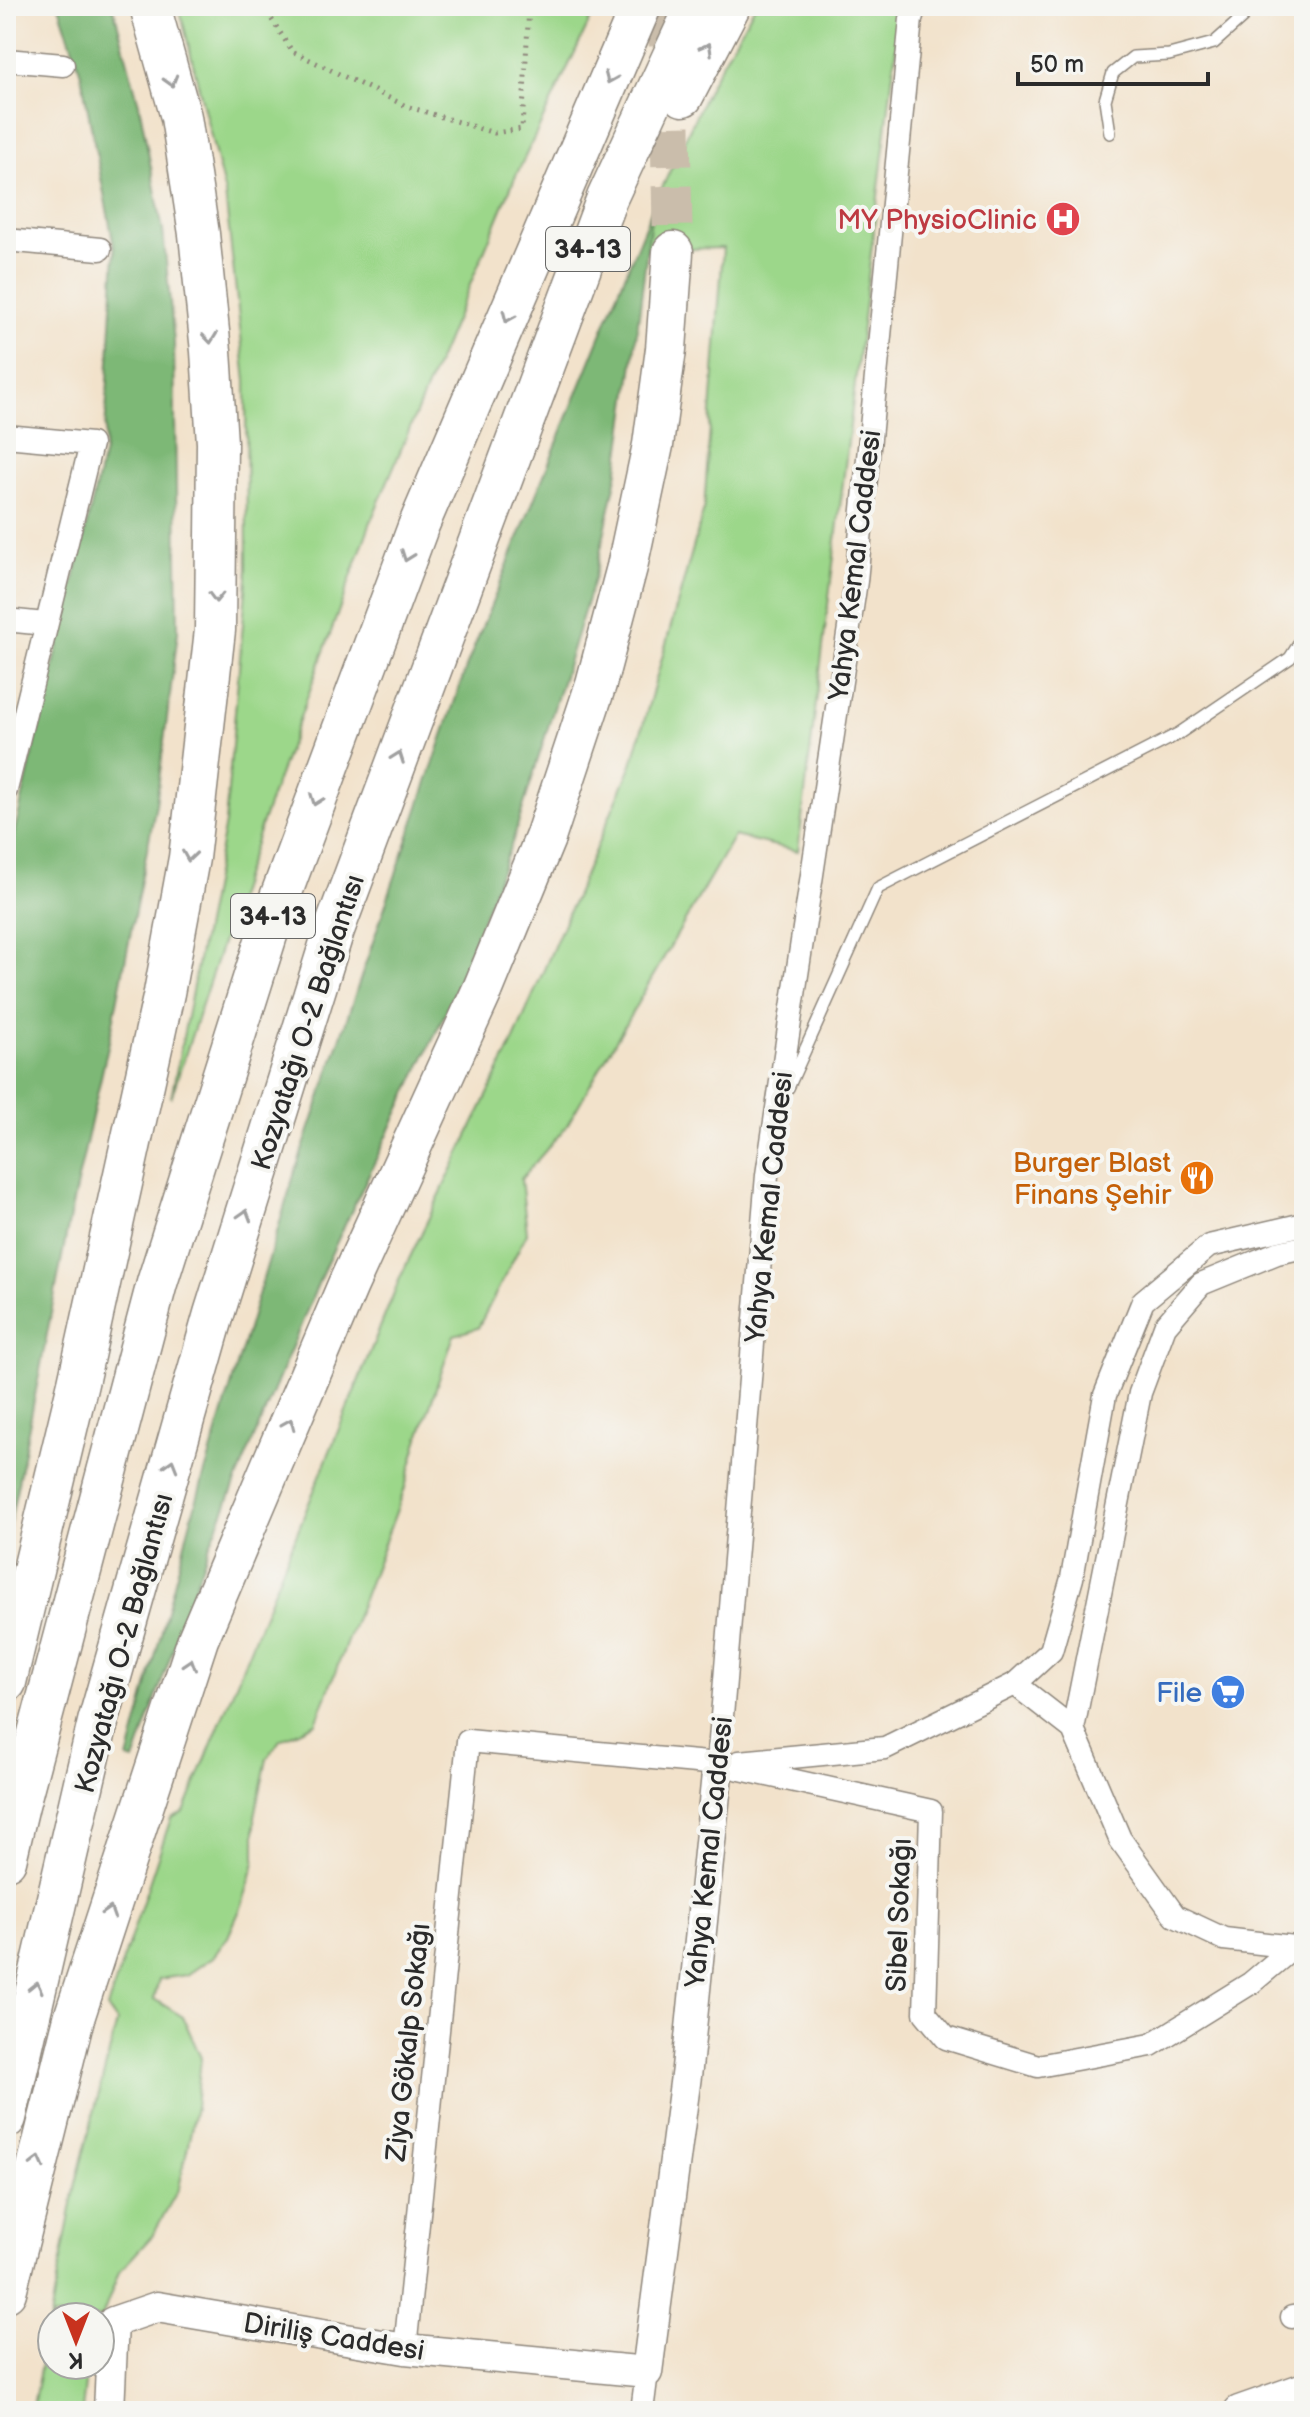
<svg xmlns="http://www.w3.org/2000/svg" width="1310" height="2417" viewBox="0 0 1310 2417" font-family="'Balsamiq Sans',sans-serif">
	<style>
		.green { fill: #9cd78a; stroke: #64815a; stroke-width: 2 }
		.forest { fill: #7db876; stroke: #547250; stroke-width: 2 }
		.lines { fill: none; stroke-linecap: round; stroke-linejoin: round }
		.highway-tunnel { stroke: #cabdab; stroke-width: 40; stroke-dasharray: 40 20; stroke-linecap: butt }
		.lane-casing { stroke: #8e867b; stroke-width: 14 }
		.street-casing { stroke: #8e867b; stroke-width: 25 }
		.secondary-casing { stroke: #8e867b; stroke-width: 33 }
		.highway-casing { stroke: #8e867b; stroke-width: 43 }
		.path { stroke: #8e867b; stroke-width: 5; stroke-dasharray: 2 6; stroke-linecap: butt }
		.lane { stroke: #fff; stroke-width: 11 }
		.street { stroke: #fff; stroke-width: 22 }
		.secondary { stroke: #fff; stroke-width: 30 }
		.highway { stroke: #fff; stroke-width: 40 }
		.oneway { stroke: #a0a0a0 }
		.labels { text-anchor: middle; stroke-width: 8; stroke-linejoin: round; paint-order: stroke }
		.shield { fill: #f6f6f2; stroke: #686867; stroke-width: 2 }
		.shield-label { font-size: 26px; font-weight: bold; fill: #2b2b2b }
		.health-label { font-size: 28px; fill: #be3a42; stroke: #f6f6f2; text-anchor: end }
		.street-label { font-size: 28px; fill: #2b2b2b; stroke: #f6f6f2 }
		.food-label { font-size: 28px; fill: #c56008; stroke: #f6f6f2; text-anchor: end }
		.shop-label { font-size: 28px; fill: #366cbe; stroke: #f6f6f2; text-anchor: end }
	</style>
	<rect width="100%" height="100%" fill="#f6f6f2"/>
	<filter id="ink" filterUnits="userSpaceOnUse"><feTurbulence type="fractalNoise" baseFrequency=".0125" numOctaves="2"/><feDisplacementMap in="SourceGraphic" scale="16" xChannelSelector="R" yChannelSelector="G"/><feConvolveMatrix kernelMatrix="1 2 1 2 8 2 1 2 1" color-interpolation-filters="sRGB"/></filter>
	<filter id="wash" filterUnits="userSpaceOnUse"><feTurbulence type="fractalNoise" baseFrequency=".006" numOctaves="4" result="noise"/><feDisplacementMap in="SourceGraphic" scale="32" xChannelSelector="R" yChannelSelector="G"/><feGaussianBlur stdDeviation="1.8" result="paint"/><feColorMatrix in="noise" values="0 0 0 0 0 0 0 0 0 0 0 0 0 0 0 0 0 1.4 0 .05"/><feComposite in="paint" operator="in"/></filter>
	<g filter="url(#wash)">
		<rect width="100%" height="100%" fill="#f2e2cb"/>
		<g class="green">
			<path d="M 179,6 L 597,6 L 514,180 L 373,516 L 261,825 L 171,1098 L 225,823 L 247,579 L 246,381 L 225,194 Z"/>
			<path d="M 755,6 L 904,6 L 898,32 L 798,851 L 734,836 L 566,1127 L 521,1179 L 527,1233 L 478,1328 L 454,1335 L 417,1444 L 404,1491 L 316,1723 L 280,1740 L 267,1759 L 255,1816 L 255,1862 L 243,1903 L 228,1937 L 213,1957 L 187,1975 L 159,1979 L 154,1999 L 183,2017 L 201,2058 L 196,2107 L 179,2188 L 152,2236 L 119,2272 L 100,2322 L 100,2317 L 52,2317 L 52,2365 L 87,2365 L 82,2411 L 32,2411 L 76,2183 L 117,2022 L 107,2008 L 171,1818 L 184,1812 L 400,1278 L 513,1042 L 632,764 L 704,509 L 723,248 L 646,250 L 652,209 L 713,79 Z"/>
		</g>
		<g class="forest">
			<path d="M 59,6 L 113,6 L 139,104 L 163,231 L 174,342 L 178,632 L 156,804 L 112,1028 L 71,1211 L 6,1544 L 6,868 L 104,452 L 115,251 L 81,74 Z"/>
			<path d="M 652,209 L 633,363 L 617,476 L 595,576 L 513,840 L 448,1007 L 325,1267 L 208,1549 L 134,1761 L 128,1759 L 192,1516 L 294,1175 L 403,853 L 468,662 Z"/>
		</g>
	</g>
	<g filter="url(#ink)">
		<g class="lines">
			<path class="highway-tunnel" d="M 668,6 L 673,252"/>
			<g class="lane-casing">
				<g id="lane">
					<path d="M 1110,133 L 1105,100 L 1113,73 L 1133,57 L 1169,55 L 1214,43 L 1242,18 L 1249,6"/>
					<path d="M 788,1088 L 878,888 L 1178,734 L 1290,658 L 1304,636"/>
				</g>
			</g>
			<g class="street-casing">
				<g id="street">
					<path d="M 6,60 L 63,65"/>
					<path d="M 6,240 L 100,249"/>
					<path d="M 6,436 L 91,444 L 6,790"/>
					<path d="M 6,620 L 45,624"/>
					<path d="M 1015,1684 L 1073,1729 L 1120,1839 L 1175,1916 L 1224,1939 L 1294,1947 L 1301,1945"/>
					<path d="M 1073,1729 L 1140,1393 L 1165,1326 L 1201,1284 L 1277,1253 L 1304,1247"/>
					<path d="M 739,1762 L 885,1748 L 1015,1684 L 1051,1651 L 1072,1578 L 1105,1395 L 1143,1301 L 1209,1246 L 1304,1224"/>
					<path d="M 718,1764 L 767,1175 L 856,581 L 911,19 L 915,6"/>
					<path d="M 1292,2317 L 1304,2315"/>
					<path d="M 405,2349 L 468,1741 L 718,1764 L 931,1811 L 925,2013 L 946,2038 L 1038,2066 L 1151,2045 L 1251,1983 L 1294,1947"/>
					<path d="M 642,2411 L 647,2372"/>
				</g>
			</g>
			<g class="secondary-casing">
				<g id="secondary">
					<path d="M 109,2411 L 113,2322 L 157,2307 L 405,2349 L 647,2372 L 687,2068 L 718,1764"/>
					<path d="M 1239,2411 L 1304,2388"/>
				</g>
			</g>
			<g class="highway-casing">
				<g id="highway">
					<path d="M 683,96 L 730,6"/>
					<path d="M 6,1682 L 78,1383 L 164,993 L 189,858 L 215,630 L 217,443 L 211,351 L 199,234 L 181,117 L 150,6"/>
					<path d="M 6,1860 L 19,1805 L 157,1283 L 272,919 L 418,527 L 641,6"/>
					<path d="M 6,2118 L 98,1722 L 214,1314 L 334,930 L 607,198 L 696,6"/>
					<path d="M 6,2292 L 74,2018 L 198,1639 L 348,1285 L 483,989 L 545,838 L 596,684 L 627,567 L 653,445 L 666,349 L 673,252"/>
				</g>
			</g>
			<path class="path" d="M 263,6 L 292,51 L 341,75 L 406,106 L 494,133 L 522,129 L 529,6"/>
			<use href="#lane" class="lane"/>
			<use href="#street" class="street"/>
			<use href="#secondary" class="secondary"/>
			<use href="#highway" class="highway"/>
		</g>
		<defs><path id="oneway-chevron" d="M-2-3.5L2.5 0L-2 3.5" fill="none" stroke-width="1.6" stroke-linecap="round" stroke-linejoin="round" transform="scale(2)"/></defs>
		<g class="oneway">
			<use href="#oneway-chevron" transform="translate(707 48) rotate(-61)"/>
			<use href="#oneway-chevron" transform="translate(610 78) rotate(113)"/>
			<use href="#oneway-chevron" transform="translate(171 81) rotate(74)"/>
			<use href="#oneway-chevron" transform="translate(508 317) rotate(113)"/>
			<use href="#oneway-chevron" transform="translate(210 338) rotate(84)"/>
			<use href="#oneway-chevron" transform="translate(407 556) rotate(110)"/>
			<use href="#oneway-chevron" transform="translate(216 597) rotate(91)"/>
			<use href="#oneway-chevron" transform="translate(398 757) rotate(-70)"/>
			<use href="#oneway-chevron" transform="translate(316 800) rotate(110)"/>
			<use href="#oneway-chevron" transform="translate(189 856) rotate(98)"/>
			<use href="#oneway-chevron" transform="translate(245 1215) rotate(-73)"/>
			<use href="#oneway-chevron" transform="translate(289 1424) rotate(-67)"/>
			<use href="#oneway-chevron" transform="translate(171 1465) rotate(-74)"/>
			<use href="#oneway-chevron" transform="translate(190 1664) rotate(-72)"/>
			<use href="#oneway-chevron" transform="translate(109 1912) rotate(-72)"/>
			<use href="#oneway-chevron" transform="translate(36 1987) rotate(-77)"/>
			<use href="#oneway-chevron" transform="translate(38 2162) rotate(-76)"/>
		</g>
	</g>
	<defs>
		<g id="hospital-disc" transform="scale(1.8)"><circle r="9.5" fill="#e0444e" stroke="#f6f6f2"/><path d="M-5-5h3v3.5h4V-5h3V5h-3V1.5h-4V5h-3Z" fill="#fff"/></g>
		<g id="restaurant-disc" transform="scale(1.8)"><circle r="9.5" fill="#e8710a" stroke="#f6f6f2"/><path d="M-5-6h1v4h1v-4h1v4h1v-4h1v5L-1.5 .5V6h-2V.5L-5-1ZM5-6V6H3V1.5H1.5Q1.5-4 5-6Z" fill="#fff"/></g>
		<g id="supermarket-disc" transform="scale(1.8)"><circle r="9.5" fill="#3f7fe0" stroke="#f6f6f2"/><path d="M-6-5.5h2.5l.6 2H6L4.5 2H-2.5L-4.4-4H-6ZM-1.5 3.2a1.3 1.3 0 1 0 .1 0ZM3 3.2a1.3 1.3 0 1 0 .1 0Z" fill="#fff"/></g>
	</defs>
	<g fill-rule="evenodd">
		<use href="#hospital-disc" x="1063" y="219"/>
		<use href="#restaurant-disc" x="1197" y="1178"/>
		<use href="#supermarket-disc" x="1228" y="1692"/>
	</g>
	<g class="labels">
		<g class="shield">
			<rect x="546" y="227" width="84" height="44" rx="6"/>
			<rect x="231" y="894" width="84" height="44" rx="6"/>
		</g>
		<g class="shield-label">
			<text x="588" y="258">34-13</text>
			<text x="273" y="925">34-13</text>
		</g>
		<g class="health-label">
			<text x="1037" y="229">MY PhysioClinic</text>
		</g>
		<g class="street-label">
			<text transform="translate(854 565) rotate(-83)" y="10">Yahya Kemal Caddesi</text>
			<text transform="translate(307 1022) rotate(-72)" y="10">Kozyatağı O-2 Bağlantısı</text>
			<text transform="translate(768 1207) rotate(-84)" y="10">Yahya Kemal Caddesi</text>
			<text transform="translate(123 1643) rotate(-75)" y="10">Kozyatağı O-2 Bağlantısı</text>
			<text transform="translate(708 1852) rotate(-84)" y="10">Yahya Kemal Caddesi</text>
			<text transform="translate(898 1915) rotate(-88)" y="10">Sibel Sokağı</text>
			<text transform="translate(407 2042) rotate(-84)" y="10">Ziya Gökalp Sokağı</text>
			<text transform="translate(334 2336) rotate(9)" y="10">Diriliş Caddesi</text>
		</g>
		<g class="food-label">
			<text x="1171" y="1172">Burger Blast<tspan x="1171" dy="32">Finans Şehir</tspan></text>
		</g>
		<g class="shop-label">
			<text x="1202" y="1702">File</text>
		</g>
	</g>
	<rect width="1310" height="2417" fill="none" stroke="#f6f6f2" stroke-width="32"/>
	<g transform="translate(76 2341) rotate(180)"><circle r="38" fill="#f6f6f2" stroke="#a5a5a2" stroke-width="2"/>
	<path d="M0-6L14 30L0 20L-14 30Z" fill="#c8321e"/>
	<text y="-12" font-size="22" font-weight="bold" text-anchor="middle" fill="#2b2b2b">K</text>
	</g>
	<path d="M1018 72v12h190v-12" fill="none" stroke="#2b2b2b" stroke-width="4"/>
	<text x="1030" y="72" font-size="24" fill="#2b2b2b" stroke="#f6f6f2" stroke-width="6" paint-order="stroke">50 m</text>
</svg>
